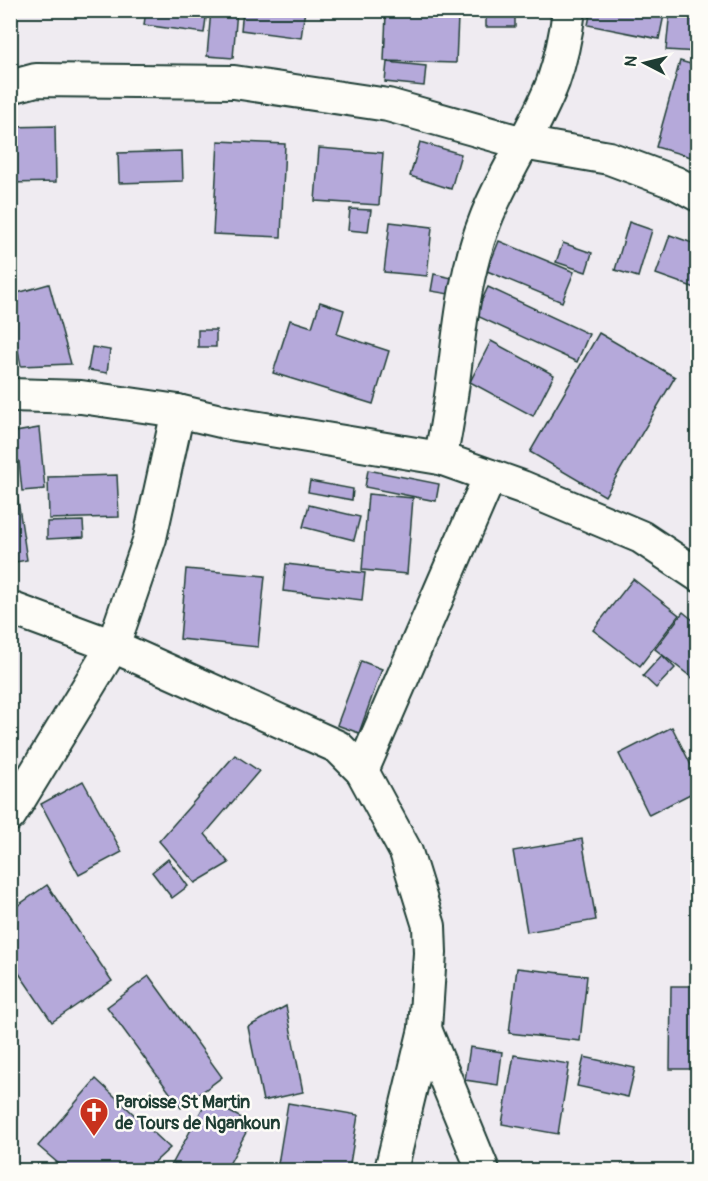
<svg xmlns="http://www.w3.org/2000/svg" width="708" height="1181" viewBox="0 0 708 1181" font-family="Pangolin,sans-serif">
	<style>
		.building { fill: #b5a9da; stroke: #1f3d34; stroke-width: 1.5 }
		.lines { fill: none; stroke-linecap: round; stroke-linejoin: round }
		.minor-casing { stroke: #1f3d34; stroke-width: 36 }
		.minor { stroke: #fdfcf7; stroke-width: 32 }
		.labels { text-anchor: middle; stroke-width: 5; stroke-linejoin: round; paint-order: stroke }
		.poi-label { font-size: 18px; font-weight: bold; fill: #1f3d34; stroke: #fdfcf7; text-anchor: start }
	</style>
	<rect width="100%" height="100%" fill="#efebf1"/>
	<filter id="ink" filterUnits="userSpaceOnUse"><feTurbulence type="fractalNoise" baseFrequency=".0167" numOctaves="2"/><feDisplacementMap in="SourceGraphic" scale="12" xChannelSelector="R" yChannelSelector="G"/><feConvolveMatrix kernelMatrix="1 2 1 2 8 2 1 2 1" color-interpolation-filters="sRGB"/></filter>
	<g filter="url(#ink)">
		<g class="building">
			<path d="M 146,10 L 207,10 L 204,33 L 144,25 Z"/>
			<path d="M 211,10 L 237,10 L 233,58 L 207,56 Z"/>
			<path d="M 243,10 L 305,10 L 301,38 L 241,30 Z"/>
			<rect x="486" y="10" width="29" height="17"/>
			<path d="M 591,10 L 665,10 L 659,39 L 588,25 Z"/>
			<path d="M 670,10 L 698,10 L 698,52 L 666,50 Z"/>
			<path d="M 386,14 L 458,17 L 456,63 L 384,61 Z"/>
			<path d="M 680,61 L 698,66 L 698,159 L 656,147 Z"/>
			<path d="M 387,62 L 426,66 L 424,86 L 385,82 Z"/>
			<path d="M 55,126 L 56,182 L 10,183 L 10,127 Z"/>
			<path d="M 218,141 L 285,144 L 281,237 L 213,234 Z"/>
			<path d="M 420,142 L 461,154 L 451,189 L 410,176 Z"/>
			<path d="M 319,148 L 383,153 L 379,205 L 315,201 Z"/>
			<path d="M 182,151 L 183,181 L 119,183 L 118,153 Z"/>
			<path d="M 350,209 L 371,210 L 368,232 L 348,230 Z"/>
			<path d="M 390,222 L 432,227 L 427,276 L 384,272 Z"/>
			<path d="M 629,222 L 652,230 L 638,277 L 615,270 Z"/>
			<path d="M 670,235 L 698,245 L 698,289 L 656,274 Z"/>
			<path d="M 499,241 L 574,272 L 562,302 L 487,271 Z"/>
			<path d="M 563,243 L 592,253 L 586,272 L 556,262 Z"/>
			<path d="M 434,274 L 452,278 L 449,294 L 431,291 Z"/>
			<path d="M 49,284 L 71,364 L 21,366 L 10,310 L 10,295 Z"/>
			<path d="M 488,287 L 589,334 L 577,362 L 475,315 Z"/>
			<path d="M 320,302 L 344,310 L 337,334 L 389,351 L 373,404 L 273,373 L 290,320 L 312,327 Z"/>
			<rect x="198" y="330" width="18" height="17"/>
			<path d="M 599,333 L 675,377 L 605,496 L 530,452 Z"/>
			<path d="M 491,341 L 554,375 L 533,416 L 470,382 Z"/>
			<path d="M 92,347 L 110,350 L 107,373 L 88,370 Z"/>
			<path d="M 39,428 L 45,489 L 22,491 L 19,461 L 10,462 L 10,433 Z"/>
			<path d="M 368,470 L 439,484 L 436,501 L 365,487 Z"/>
			<path d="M 117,475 L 119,517 L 49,519 L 48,477 Z"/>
			<path d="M 310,481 L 353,489 L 352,500 L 308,492 Z"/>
			<path d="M 16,487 L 27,560 L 10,563 L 10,488 Z"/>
			<path d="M 368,494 L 413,498 L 407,574 L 362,570 Z"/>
			<path d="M 309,505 L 360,517 L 354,540 L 303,527 Z"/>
			<path d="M 83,521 L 84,537 L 47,539 L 47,522 Z"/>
			<path d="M 286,564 L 365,573 L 362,600 L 283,591 Z"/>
			<path d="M 186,569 L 265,576 L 258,647 L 180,639 Z"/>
			<path d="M 633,579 L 679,615 L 640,666 L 593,630 Z"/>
			<path d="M 683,612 L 698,624 L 698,676 L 695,680 L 655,649 Z"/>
			<path d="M 662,655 L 675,668 L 656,688 L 643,676 Z"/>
			<path d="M 361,661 L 382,669 L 359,733 L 337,725 Z"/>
			<path d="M 672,727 L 698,779 L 698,790 L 649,815 L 619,754 Z"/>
			<path d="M 235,755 L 259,771 L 205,834 L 229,863 L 195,883 L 159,841 Z"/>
			<path d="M 83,781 L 122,852 L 79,875 L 41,804 Z"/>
			<path d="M 582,839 L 596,920 L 527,932 L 513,851 Z"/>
			<path d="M 168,859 L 188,886 L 172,898 L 152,872 Z"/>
			<path d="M 47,885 L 112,981 L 52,1022 L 10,960 L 10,911 Z"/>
			<path d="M 517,968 L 587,976 L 580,1041 L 509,1033 Z"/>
			<path d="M 149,976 L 222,1077 L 181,1108 L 107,1007 Z"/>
			<path d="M 671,986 L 698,986 L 698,1069 L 670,1069 Z"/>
			<path d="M 286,1006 L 303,1092 L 263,1101 L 248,1027 Z"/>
			<path d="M 470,1047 L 502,1052 L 498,1085 L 465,1080 Z"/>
			<path d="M 514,1055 L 569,1064 L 558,1134 L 502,1124 Z"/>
			<path d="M 584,1057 L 635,1068 L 628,1097 L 577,1086 Z"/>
			<path d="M 96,1079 L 170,1148 L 146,1170 L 66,1170 L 38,1146 Z"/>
			<path d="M 207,1100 L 251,1123 L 226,1170 L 169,1170 Z"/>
			<path d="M 288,1103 L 358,1115 L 349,1170 L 277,1170 Z"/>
		</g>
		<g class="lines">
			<g class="minor-casing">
				<g id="minor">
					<path d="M 10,87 L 36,80 L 234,82 L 388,105 L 523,143 L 609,158 L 676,183 L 698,195"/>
					<path d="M 10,395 L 81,397 L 178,411 L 229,423 L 440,458 L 522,487 L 641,537 L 698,575"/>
					<path d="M 440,458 C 459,380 455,297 485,221 C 503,173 535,130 553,82 C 561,59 566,35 569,10"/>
					<path d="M 10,608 L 113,646 L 338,747 L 362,771 L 406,852 L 429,926 L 430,953 L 425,1029 L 391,1170"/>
					<path d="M 362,771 L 490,476"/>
					<path d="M 10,815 L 113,646 L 150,538 L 178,411"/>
					<path d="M 425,1029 L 483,1170"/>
				</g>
			</g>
			<use href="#minor" class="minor"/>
		</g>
	</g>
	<defs>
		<g id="church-pin" transform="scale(1.5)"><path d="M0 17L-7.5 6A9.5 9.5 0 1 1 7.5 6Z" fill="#c8321e" stroke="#fdfcf7"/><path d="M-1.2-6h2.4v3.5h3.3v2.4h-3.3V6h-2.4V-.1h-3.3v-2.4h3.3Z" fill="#fff"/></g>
	</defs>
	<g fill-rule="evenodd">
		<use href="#church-pin" x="94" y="1112"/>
	</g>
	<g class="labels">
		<g class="poi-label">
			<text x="115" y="1108">Paroisse St Martin<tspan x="115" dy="21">de Tours de Ngankoun</tspan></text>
		</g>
	</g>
	<rect width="708" height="1181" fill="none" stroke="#fdfcf7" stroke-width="36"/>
	<rect x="18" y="18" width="672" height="1145" fill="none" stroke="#1f3d34" stroke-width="2" filter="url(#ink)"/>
	<g transform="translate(645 63) rotate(277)" stroke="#fdfcf7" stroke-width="4.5" paint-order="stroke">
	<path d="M0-4.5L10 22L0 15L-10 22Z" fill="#1f3d34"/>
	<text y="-9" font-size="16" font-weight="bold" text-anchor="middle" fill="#1f3d34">N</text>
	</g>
</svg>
